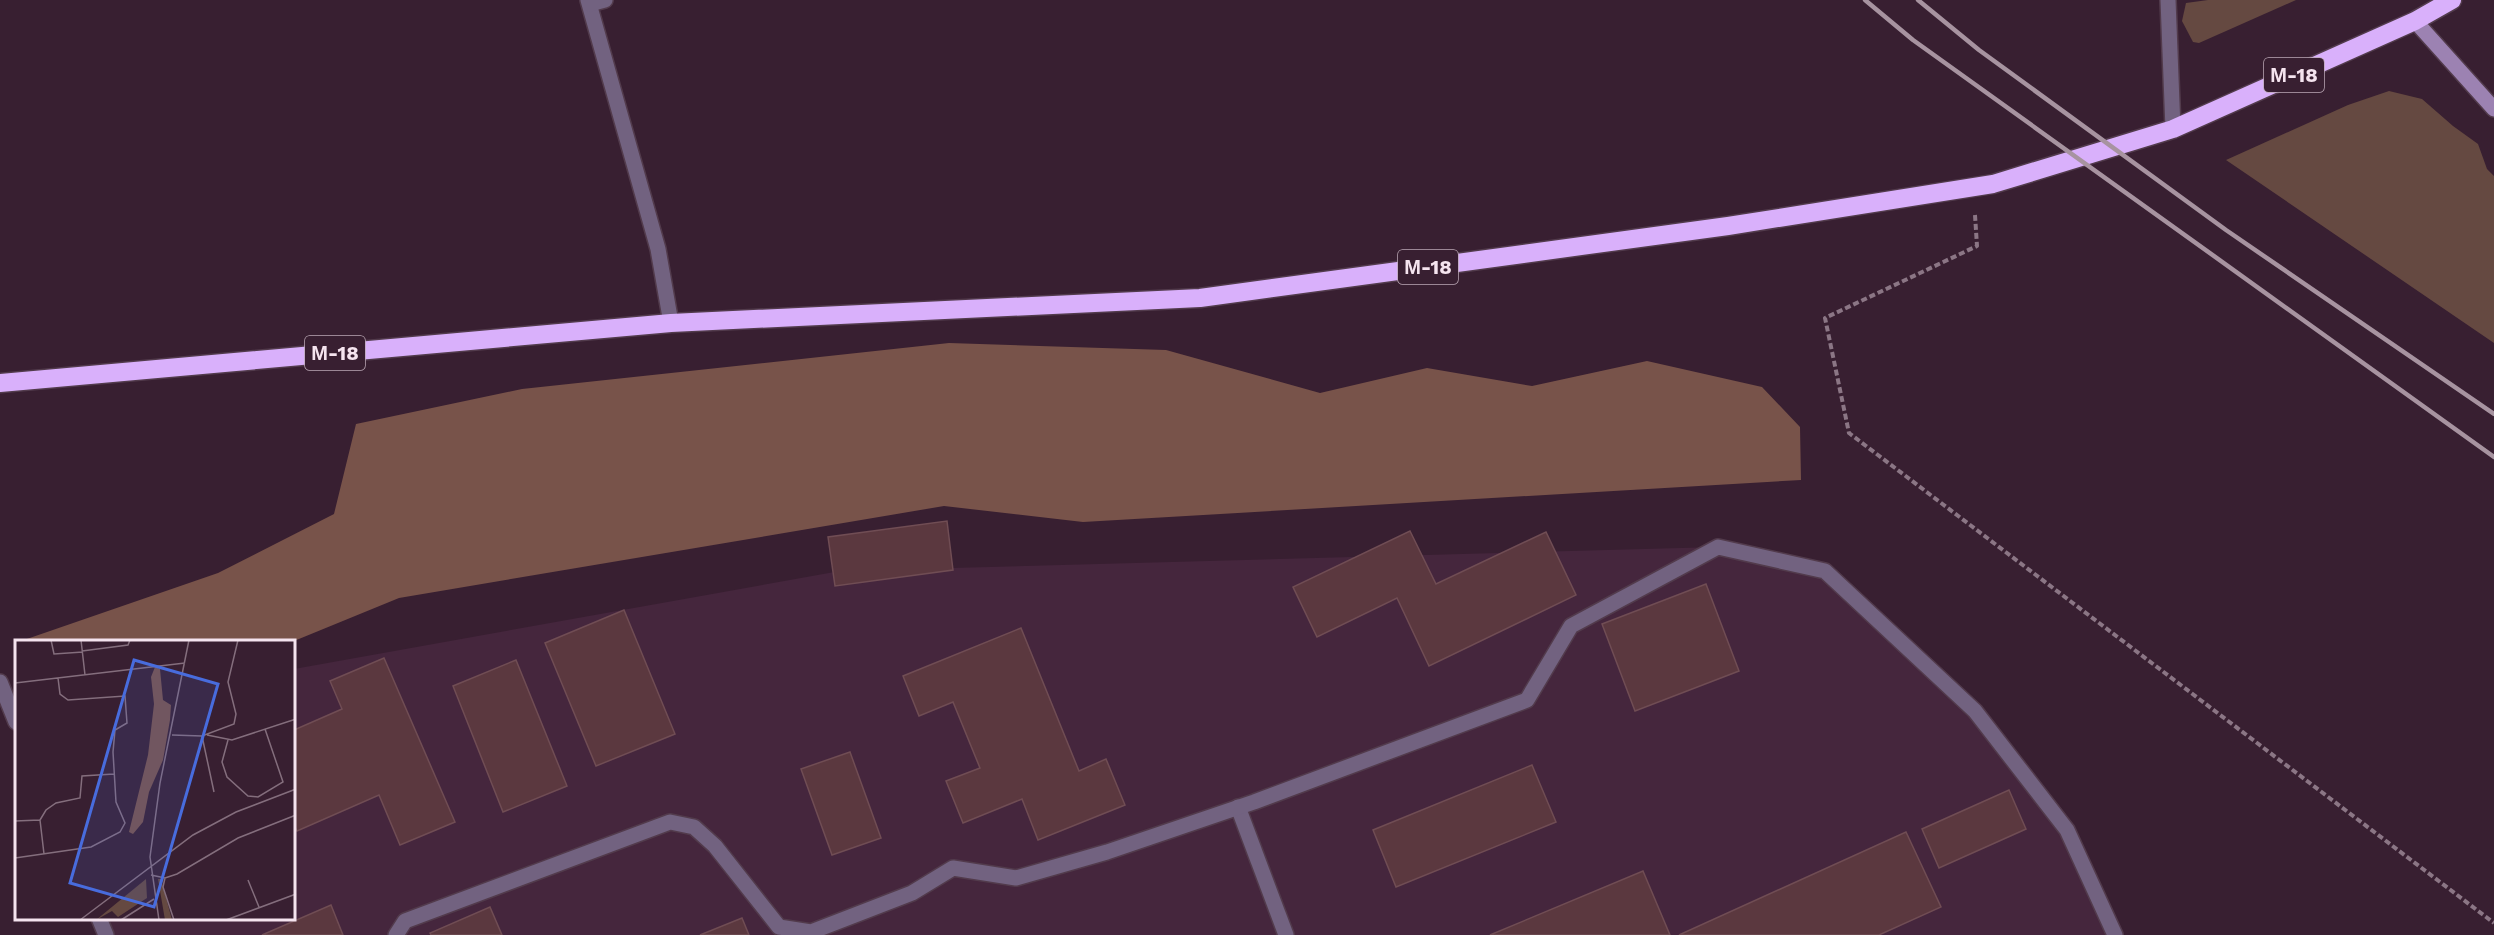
<svg xmlns="http://www.w3.org/2000/svg" width="2494" height="935" viewBox="0 0 2494 935" font-family="'Work Sans',sans-serif">
	<style>
		.built { fill: #45263d }
		.green { fill: #654941 }
		.forest { fill: #78534a }
		.building { fill: #5b383f; stroke: #704d54; stroke-width: 1.5 }
		.lines { fill: none; stroke-linecap: round; stroke-linejoin: round }
		.lane-casing { stroke: #523b4c; stroke-width: 18 }
		.street-casing { stroke: #523b4c; stroke-width: 18 }
		.secondary-casing { stroke: #523b4c; stroke-width: 18 }
		.highway-casing { stroke: #523b4c; stroke-width: 21 }
		.path { stroke: #8b7685; stroke-width: 4; stroke-dasharray: 6 3; stroke-linecap: butt }
		.lane { stroke: #726280; stroke-width: 15 }
		.street { stroke: #726280; stroke-width: 15 }
		.secondary { stroke: #9c82b2; stroke-width: 15 }
		.highway { stroke: #d9b0fb; stroke-width: 18 }
		.rail { stroke: #a793a0; stroke-width: 4.5 }
		.labels { text-anchor: middle; stroke-width: 4.5; stroke-linejoin: round; paint-order: stroke }
		.shield { fill: #381f31; stroke: #bca9b6; stroke-width: 1.5 }
		.shield-label { font-size: 20px; font-weight: bold; fill: #f5e4ef }
		.inset-road { fill: none; stroke: #846e7d; stroke-width: 1.5 }
		.view { fill: #486cdd; fill-opacity: 0.15; stroke: #486cdd; stroke-width: 3 }
		.inset-edge { fill: none; stroke: #f5e4ef; stroke-width: 3 }
	</style>
	<rect width="100%" height="100%" fill="#381f31"/>
	<path class="built" d="M 1718,547 L 1825,571 L 1975,711 L 2067,830 L 2115,935 L 111,935 L 103,919 L 294,918 L 294,669 L 840,571 Z"/>
	<g class="green">
		<path d="M 2208,0 L 2296,0 L 2199,43 L 2193,42 L 2182,21 L 2186,3 Z"/>
		<path d="M 2389,91 L 2422,99 L 2453,126 L 2478,144 L 2487,169 L 2494,176 L 2494,343 L 2226,160 L 2348,105 Z"/>
	</g>
	<path class="forest" d="M 949,343 L 1166,350 L 1320,393 L 1427,368 L 1532,386 L 1647,361 L 1762,387 L 1800,427 L 1801,480 L 1083,522 L 944,506 L 399,598 L 294,641 L 21,641 L 218,573 L 334,514 L 356,424 L 522,389 Z"/>
	<g class="building">
		<path d="M 947,521 L 953,570 L 835,586 L 828,537 Z"/>
		<path d="M 1410,531 L 1436,584 L 1546,532 L 1576,595 L 1429,666 L 1397,598 L 1317,637 L 1293,587 Z"/>
		<path d="M 1706,584 L 1739,671 L 1635,711 L 1602,624 Z"/>
		<path d="M 624,610 L 675,734 L 596,766 L 545,643 Z"/>
		<path d="M 1021,628 L 1079,771 L 1106,759 L 1125,805 L 1038,840 L 1022,799 L 963,823 L 946,781 L 980,768 L 953,702 L 919,716 L 903,676 Z"/>
		<path d="M 384,658 L 455,822 L 400,845 L 379,795 L 297,831 L 294,825 L 294,730 L 342,709 L 330,681 Z"/>
		<path d="M 516,660 L 567,786 L 503,812 L 453,686 Z"/>
		<path d="M 850,752 L 881,838 L 832,855 L 801,769 Z"/>
		<path d="M 1532,765 L 1556,822 L 1396,887 L 1373,830 Z"/>
		<path d="M 2009,790 L 2026,829 L 1939,868 L 1922,829 Z"/>
		<path d="M 1906,832 L 1941,907 L 1879,935 L 1679,935 Z"/>
		<path d="M 1643,871 L 1670,935 L 1490,935 Z"/>
		<path d="M 331,905 L 343,935 L 262,935 Z"/>
		<path d="M 490,907 L 502,935 L 431,935 L 430,933 Z"/>
		<path d="M 742,918 L 749,935 L 700,935 Z"/>
	</g>
	<g class="lines">
		<g class="lane-casing">
			<g id="lane">
				<path d="M 588,0 L 658,249 L 671,323"/>
				<path d="M 590,4 L 605,0"/>
				<path d="M 0,682 L 16,722"/>
				<path d="M 1238,807 L 1286,935"/>
				<path d="M 99,918 L 106,935"/>
				<path d="M 396,935 L 405,921 L 670,822 L 694,827 L 715,846 L 779,927 L 811,932 L 912,893 L 953,868 L 1016,878 L 1107,852 L 1254,802 L 1527,700 L 1571,626 L 1718,547 L 1825,571 L 1975,711 L 2067,830 L 2115,935"/>
			</g>
		</g>
		<g class="street-casing">
			<path id="street" d="M 2168,0 L 2173,129"/>
		</g>
		<g class="secondary-casing">
			<path id="secondary" d="M 2415,21 L 2494,109"/>
		</g>
		<g class="highway-casing">
			<path id="highway" d="M 0,383 L 671,323 L 1200,298 L 1728,226 L 1993,184 L 2173,129 L 2415,21 L 2452,0"/>
		</g>
		<path class="path" d="M 1975,215 L 1977,246 L 1825,318 L 1849,433 L 2494,923"/>
		<use href="#lane" class="lane"/>
		<use href="#street" class="street"/>
		<use href="#secondary" class="secondary"/>
		<use href="#highway" class="highway"/>
		<g class="rail">
			<path d="M 1865,0 L 1913,40 L 2494,457"/>
			<path d="M 1918,0 L 1979,50 L 2226,230 L 2494,414"/>
		</g>
	</g>
	<g class="labels">
		<g class="shield">
			<rect x="2264" y="58" width="60" height="34" rx="4.5"/>
			<rect x="1398" y="250" width="60" height="34" rx="4.5"/>
			<rect x="305" y="336" width="60" height="34" rx="4.5"/>
		</g>
		<g class="shield-label">
			<text x="2294" y="82">М-18</text>
			<text x="1428" y="274">М-18</text>
			<text x="335" y="360">М-18</text>
		</g>
	</g>
	<g transform="translate(15 640)">
		<rect width="280" height="280" fill="#381f31"/>
		<path d="M 131,239 L 132,258 L 103,277 L 97,271 L 81,280 ZM 143,239 L 146,239 L 157,280 L 150,280 Z" fill="#654941"/>
		<path d="M 140,27 L 145,29 L 148,60 L 156,65 L 155,80 L 148,120 L 134,152 L 128,182 L 118,194 L 114,192 L 133,115 L 139,64 L 136,37 Z" fill="#78534a"/>
		<path class="inset-road" d="M 36,0 L 39,14 L 68,12M 66,0 L 70,35M 67,11 L 113,5 L 115,0M 0,43 L 170,23M 157,95 L 187,96 L 219,84 L 221,74 L 213,42 L 223,0M 192,95 L 217,100 L 281,79M 187,96 L 199,152M 213,100 L 207,122 L 212,137 L 233,156 L 243,157 L 268,142 L 250,89M 0,181 L 25,180M 29,214 L 25,180 L 31,170 L 41,163 L 65,158 L 67,136 L 99,134M 0,218 L 76,207 L 105,192 L 110,183 L 101,162 L 98,112 L 100,90 L 112,83 L 110,56 L 53,60 L 45,54 L 43,38M 136,235 L 150,238 L 162,234 L 223,198 L 281,175M 150,238 L 148,247 L 159,280M 233,240 L 244,267M 65,280 L 178,195 L 221,172 L 281,149M 106,280 L 139,259M 144,280 L 135,217 L 145,143 L 174,0M 211,280 L 281,254"/>
		<path class="view" d="M 119,20 L 203,44 L 139,267 L 55,243 Z"/>
		<rect width="280" height="280" class="inset-edge"/>
	</g>
</svg>
